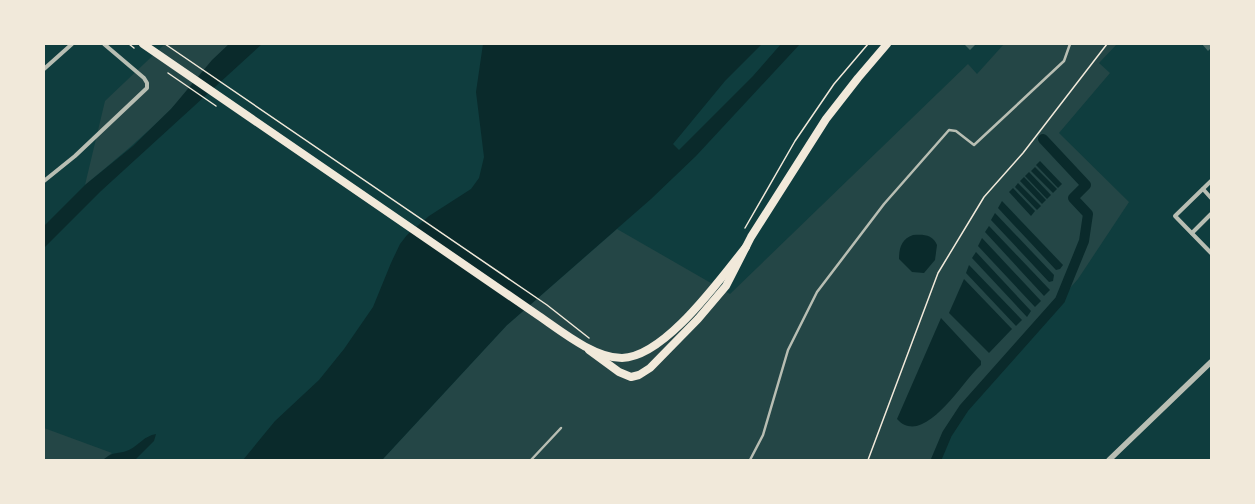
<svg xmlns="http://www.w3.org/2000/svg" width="1255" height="504" viewBox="0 0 1255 504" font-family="Roboto,sans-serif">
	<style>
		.green { fill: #244646 }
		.water { fill: #0a2a2b }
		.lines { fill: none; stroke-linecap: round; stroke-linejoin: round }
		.canal { stroke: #0a2a2b; stroke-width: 10 }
		.building { fill: #486865 }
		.path { stroke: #f1e9da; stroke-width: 1.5 }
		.service { stroke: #b8beb3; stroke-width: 2.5 }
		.minor { stroke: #b8beb3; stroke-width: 4 }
		.tertiary { stroke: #b8beb3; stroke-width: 5.5 }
		.trunk { stroke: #f1e9da; stroke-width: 8 }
	</style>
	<rect width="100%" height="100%" fill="#0f3d3e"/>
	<g class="green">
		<path d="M 165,44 L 229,44 C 208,65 191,89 170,110 C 143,137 114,161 85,185 L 105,101 Z"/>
		<path d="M 1004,44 L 1117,44 L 1099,63 L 1110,73 L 1059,133 L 1129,202 L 1078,279 L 951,423 L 936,460 L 382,460 L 507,325 L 617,229 L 730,294 L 968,64 L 977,74 Z"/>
		<path d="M 44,428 L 112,453 L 103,460 L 44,460 Z"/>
	</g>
	<g class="water">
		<path d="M 229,44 L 262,44 L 101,191 L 44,248 L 44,226 L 85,185 L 133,146 L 171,109 L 212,60 Z"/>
		<path d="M 483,44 L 762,44 L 725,81 L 673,144 L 679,150 L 753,76 L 781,44 L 800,44 L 696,156 L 651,199 L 507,325 L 382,460 L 243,460 L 275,421 L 319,380 L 344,349 L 373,307 L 391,263 L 400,244 L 407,235 L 429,216 L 471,189 L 479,178 L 484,157 L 476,92 Z"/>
		<path d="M 1040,161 L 1062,184 L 1058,188 L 1036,165 Z"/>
		<path d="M 1035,167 L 1057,189 L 1053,193 L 1031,171 Z"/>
		<path d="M 1029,172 L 1051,195 L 1047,199 L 1025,176 Z"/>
		<path d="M 1024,177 L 1046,200 L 1042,204 L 1020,181 Z"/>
		<path d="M 1018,183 L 1041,206 L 1037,210 L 1015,187 Z"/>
		<path d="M 1013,188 L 1035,211 L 1031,216 L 1009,192 Z"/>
		<path d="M 1002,201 L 1063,265 L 1060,269 L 1056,270 L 998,208 Z"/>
		<path d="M 995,213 L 1054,275 L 1053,281 L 1049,282 L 991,220 Z"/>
		<path d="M 989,226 L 1050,290 L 1044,296 L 985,232 Z"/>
		<path d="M 913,235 C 924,234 933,235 937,245 L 935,260 L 924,273 L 912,272 L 899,259 C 899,247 902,239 913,235 Z"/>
		<path d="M 982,238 L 1041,301 L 1035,307 L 978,246 Z"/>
		<path d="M 976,252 L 1031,311 L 1027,317 L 972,258 Z"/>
		<path d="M 969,265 L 1022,320 L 1016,326 L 966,273 Z"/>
		<path d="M 964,279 L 1012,329 L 989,353 L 949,313 Z"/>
		<path d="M 941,318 L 981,361 L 981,365 C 963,380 924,449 897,419 Z"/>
		<path d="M 156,434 L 154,441 L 135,460 L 103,460 C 115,450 117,455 129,450 C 139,445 144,436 156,434 Z"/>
	</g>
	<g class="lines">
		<path class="canal" d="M 936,460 L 947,434 L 964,408 L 1060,300 L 1084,241 L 1088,214 L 1073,198 L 1086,185 L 1043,139"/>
	</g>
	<g class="building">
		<path d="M 964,44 L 976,44 L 970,50 Z"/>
		<path d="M 1202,44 L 1211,44 L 1211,48 L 1208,51 Z"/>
	</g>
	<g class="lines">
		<g class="path">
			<path d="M 129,44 L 134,48"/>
			<path d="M 165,44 L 547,305 L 589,338"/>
			<path d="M 168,73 L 216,106"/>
			<path d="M 745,228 L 795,141 L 834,84 L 868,44"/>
			<path d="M 868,460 L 938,273 L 984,197 L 1023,153 L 1107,44"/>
		</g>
		<g class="service">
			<path d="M 531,460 L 561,428"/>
			<path d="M 750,460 L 763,435 L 788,350 L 817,292 L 884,204 L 949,130 L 956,131 L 974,145 L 1064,61 L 1070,44"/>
		</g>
		<g class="minor">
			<path d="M 44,69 L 72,44"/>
			<path d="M 44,181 L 75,156 L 147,88 L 147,83 L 144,78 L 104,44"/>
			<path d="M 1211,181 L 1175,216 L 1211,253"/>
			<path d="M 1203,189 L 1211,198"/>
			<path d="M 1192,233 L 1211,214"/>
		</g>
		<path class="tertiary" d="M 1109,460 L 1211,362"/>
		<g class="trunk">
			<path d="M 143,44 L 539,316 C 561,331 594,358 622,358 C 665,357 720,279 746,247"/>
			<path d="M 589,350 L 619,372 L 631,377 L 639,375 L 650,368 L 698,319 L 726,286 L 751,237 L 826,119 L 858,78 L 887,44"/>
		</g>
	</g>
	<rect width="1255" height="504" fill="none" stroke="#f1e9da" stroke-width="90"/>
</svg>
